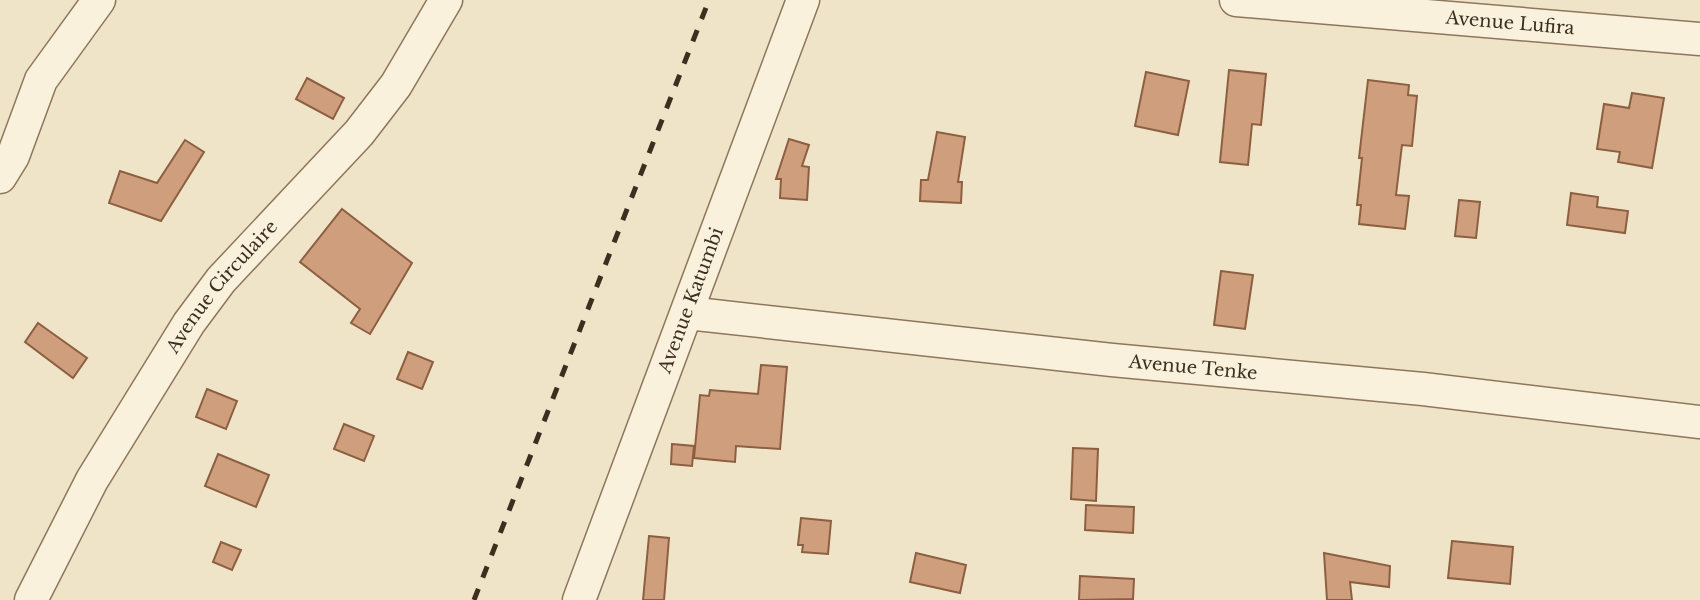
<svg xmlns="http://www.w3.org/2000/svg" width="1700" height="600" viewBox="0 0 1700 600" font-family="'Libre Baskerville',serif">
	<style>
		.building { fill: #cf9f7d; stroke: #8d5f41; stroke-width: 2 }
		.lines { fill: none; stroke-linecap: round; stroke-linejoin: round }
		.minor-casing { stroke: #8d765c; stroke-width: 35 }
		.minor { stroke: #faf1dc; stroke-width: 32 }
		.rail { stroke: #3d2e20; stroke-width: 5; stroke-dasharray: 12 12; stroke-linecap: butt }
		.labels { text-anchor: middle; stroke-width: 5; stroke-linejoin: round; paint-order: stroke }
		.street-label { font-size: 18px; fill: #3d2e20; stroke: #f7eed8 }
	</style>
	<rect width="100%" height="100%" fill="#f0e4c8"/>
	<g class="building">
		<path d="M 1229,70 L 1266,74 L 1261,125 L 1252,124 L 1248,165 L 1220,162 Z"/>
		<path d="M 1146,72 L 1189,81 L 1178,135 L 1135,126 Z"/>
		<path d="M 307,78 L 344,98 L 333,119 L 296,99 Z"/>
		<path d="M 1368,80 L 1409,85 L 1408,95 L 1417,96 L 1412,146 L 1402,145 L 1396,195 L 1409,196 L 1405,229 L 1359,224 L 1361,205 L 1357,205 L 1362,158 L 1359,158 Z"/>
		<path d="M 1632,93 L 1664,98 L 1652,168 L 1618,162 L 1620,152 L 1597,149 L 1604,104 L 1629,108 Z"/>
		<path d="M 937,132 L 965,137 L 958,182 L 962,182 L 961,203 L 920,201 L 921,180 L 928,180 Z"/>
		<path d="M 789,139 L 809,145 L 802,166 L 809,167 L 807,200 L 780,198 L 781,179 L 776,179 Z"/>
		<path d="M 185,140 L 204,152 L 161,221 L 109,203 L 120,171 L 157,183 Z"/>
		<path d="M 1571,193 L 1598,197 L 1597,207 L 1628,211 L 1625,233 L 1567,225 Z"/>
		<path d="M 1459,200 L 1480,202 L 1476,238 L 1455,236 Z"/>
		<path d="M 342,209 L 412,263 L 370,334 L 351,323 L 360,309 L 300,262 Z"/>
		<path d="M 1221,271 L 1253,275 L 1245,329 L 1214,325 Z"/>
		<path d="M 38,323 L 87,358 L 73,378 L 25,342 Z"/>
		<path d="M 408,352 L 433,362 L 422,389 L 397,379 Z"/>
		<path d="M 761,365 L 787,367 L 780,449 L 736,446 L 735,462 L 694,458 L 700,395 L 709,396 L 710,390 L 758,394 Z"/>
		<path d="M 207,389 L 237,401 L 226,429 L 196,417 Z"/>
		<path d="M 344,424 L 374,436 L 364,461 L 334,449 Z"/>
		<path d="M 672,444 L 694,446 L 692,466 L 671,464 Z"/>
		<path d="M 1073,448 L 1098,449 L 1096,501 L 1071,499 Z"/>
		<path d="M 218,454 L 269,475 L 256,507 L 205,486 Z"/>
		<path d="M 1086,505 L 1134,507 L 1133,533 L 1085,530 Z"/>
		<path d="M 801,518 L 831,521 L 828,554 L 802,552 L 803,545 L 798,545 Z"/>
		<path d="M 649,536 L 669,538 L 664,600 L 643,600 Z"/>
		<path d="M 1452,541 L 1513,547 L 1510,584 L 1448,578 Z"/>
		<path d="M 221,542 L 241,550 L 232,570 L 213,562 Z"/>
		<path d="M 916,553 L 966,565 L 960,593 L 910,582 Z"/>
		<path d="M 1324,553 L 1390,566 L 1389,587 L 1350,582 L 1352,600 L 1327,600 Z"/>
		<path d="M 1080,576 L 1134,579 L 1133,599 L 1079,600 Z"/>
	</g>
	<g class="lines">
		<g class="minor-casing">
			<g id="minor">
				<path id="s1" d="M 1236,0 L 1700,39"/>
				<path d="M 0,177 L 13,156 L 41,80 L 99,0"/>
				<path id="s2" d="M 687,313 L 1112,360 L 1423,389 L 1700,422"/>
				<path id="s3" d="M 31,600 L 92,480 L 189,323 L 221,280 L 359,133 L 396,85 L 446,0"/>
				<path id="s4" d="M 579,600 L 803,0"/>
			</g>
		</g>
		<use href="#minor" class="minor"/>
		<path class="rail" d="M 474,600 L 709,0"/>
	</g>
	<g class="labels">
		<g class="street-label">
			<text dy="6" stroke="none"><textPath href="#s1" startOffset="275">Avenue Lufira</textPath></text>
			<text dy="6" stroke="none"><textPath href="#s3" startOffset="368">Avenue Circulaire</textPath></text>
			<text dy="6" stroke="none"><textPath href="#s4" startOffset="320">Avenue Katumbi</textPath></text>
			<text dy="6" stroke="none"><textPath href="#s2" startOffset="509">Avenue Tenke</textPath></text>
		</g>
	</g>
</svg>
